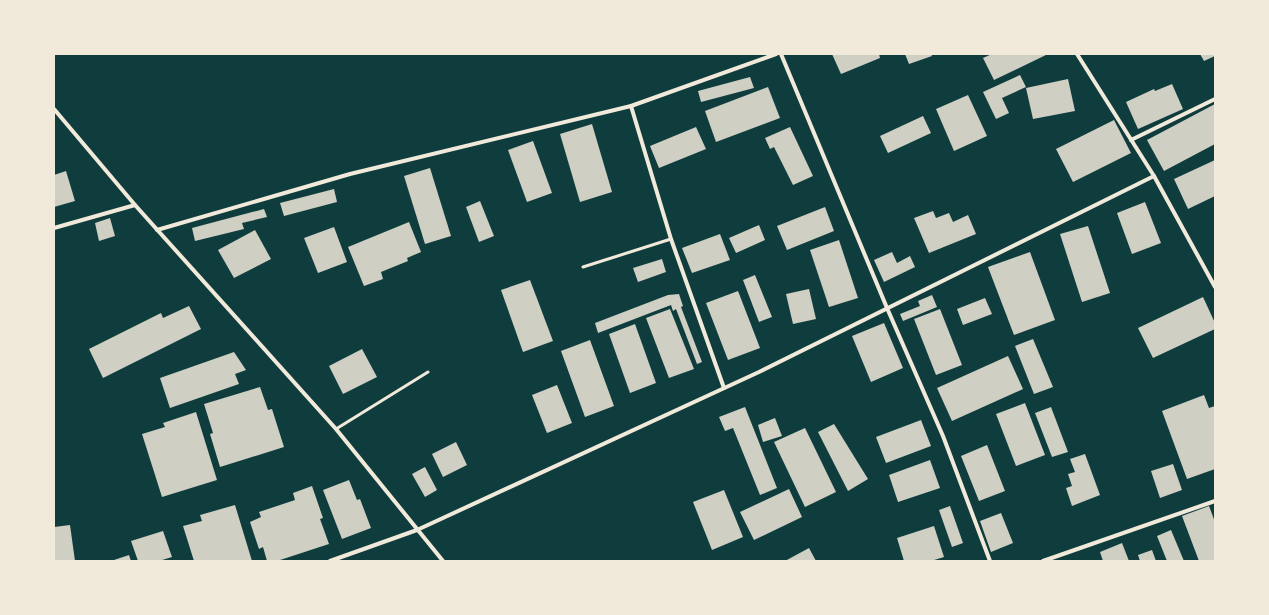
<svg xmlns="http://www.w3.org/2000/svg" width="1269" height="615" viewBox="0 0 1269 615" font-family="'IBM Plex Sans',sans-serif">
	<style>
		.building { fill: #cfcfc3 }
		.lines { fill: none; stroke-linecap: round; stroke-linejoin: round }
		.service { stroke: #f1e9da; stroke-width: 3 }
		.minor { stroke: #f1e9da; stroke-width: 4 }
	</style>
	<rect width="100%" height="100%" fill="#0f3d3e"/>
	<g class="building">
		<path d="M 832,54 L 879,54 L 880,58 L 841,74 Z"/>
		<path d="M 905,54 L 931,54 L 932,56 L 909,64 Z"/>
		<path d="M 992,54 L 1048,54 L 994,80 L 983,58 Z"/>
		<path d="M 1200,54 L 1215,54 L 1215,56 L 1204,61 Z"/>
		<path d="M 1020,75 L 1026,87 L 1002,98 L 1009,113 L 996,119 L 983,92 Z"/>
		<path d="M 750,77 L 754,88 L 701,102 L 698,91 Z"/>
		<path d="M 1068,79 L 1075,111 L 1033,119 L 1026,88 Z"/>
		<path d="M 1172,84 L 1183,109 L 1138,129 L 1126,102 L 1154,89 L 1155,91 Z"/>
		<path d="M 768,87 L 780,118 L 716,142 L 705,111 Z"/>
		<path d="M 968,95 L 987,136 L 954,151 L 936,109 Z"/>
		<path d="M 1215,104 L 1215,144 L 1164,171 L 1147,140 Z"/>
		<path d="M 923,116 L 931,133 L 888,153 L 880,136 Z"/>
		<path d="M 1114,120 L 1131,153 L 1073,182 L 1056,149 Z"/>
		<path d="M 592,124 L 612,192 L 580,202 L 560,134 Z"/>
		<path d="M 696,127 L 706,149 L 659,168 L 650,146 Z"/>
		<path d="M 790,127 L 813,176 L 793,185 L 774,147 L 770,149 L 765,138 Z"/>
		<path d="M 533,141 L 552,193 L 527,202 L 508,150 Z"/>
		<path d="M 1215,160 L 1215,196 L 1188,209 L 1174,179 Z"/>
		<path d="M 430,168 L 451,236 L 425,244 L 404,176 Z"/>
		<path d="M 66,171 L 75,201 L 54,207 L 54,175 Z"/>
		<path d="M 334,189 L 337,202 L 284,216 L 280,203 Z"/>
		<path d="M 480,201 L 494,236 L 479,242 L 466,207 Z"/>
		<path d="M 1145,202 L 1161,243 L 1132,254 L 1117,213 Z"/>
		<path d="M 825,207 L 834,231 L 787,250 L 777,226 Z"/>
		<path d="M 264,209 L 267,217 L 242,223 L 244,229 L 195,241 L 192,228 Z"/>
		<path d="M 933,211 L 936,218 L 949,213 L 953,222 L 968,215 L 976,234 L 929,253 L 914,218 Z"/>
		<path d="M 110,218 L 115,236 L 99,241 L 95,223 Z"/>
		<path d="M 409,222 L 421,252 L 407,258 L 408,261 L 381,272 L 383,279 L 364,286 L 348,247 Z"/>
		<path d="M 759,225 L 765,240 L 736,253 L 729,238 Z"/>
		<path d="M 1088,226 L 1110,293 L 1082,302 L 1060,234 Z"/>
		<path d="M 334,227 L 347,262 L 318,273 L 304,238 Z"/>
		<path d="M 255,230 L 271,259 L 234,278 L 218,250 Z"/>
		<path d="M 720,234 L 730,260 L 692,273 L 682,248 Z"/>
		<path d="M 839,240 L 858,298 L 829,307 L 810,250 Z"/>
		<path d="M 892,252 L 897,263 L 910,256 L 915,267 L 884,282 L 874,260 Z"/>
		<path d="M 1030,252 L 1055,320 L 1014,335 L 988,267 Z"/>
		<path d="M 662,259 L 666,272 L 638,282 L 633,268 Z"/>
		<path d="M 755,275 L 772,317 L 759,322 L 743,280 Z"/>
		<path d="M 530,280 L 553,341 L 523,352 L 501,290 Z"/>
		<path d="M 809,289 L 816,319 L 793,324 L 786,294 Z"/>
		<path d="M 738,291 L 760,348 L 728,360 L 706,303 Z"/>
		<path d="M 679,294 L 683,306 L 681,307 L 702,362 L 697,364 L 676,309 L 673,311 L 671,305 L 598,333 L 595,323 L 668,295 Z"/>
		<path d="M 932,295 L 937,307 L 903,321 L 900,314 L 920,306 L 918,301 Z"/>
		<path d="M 1203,297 L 1215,323 L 1215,329 L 1153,358 L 1138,328 Z"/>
		<path d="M 985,298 L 992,314 L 963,325 L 957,309 Z"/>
		<path d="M 189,306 L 201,329 L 103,378 L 89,349 L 161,313 L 163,318 Z"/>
		<path d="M 670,309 L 694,369 L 669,378 L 646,318 Z"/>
		<path d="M 940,309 L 962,365 L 936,375 L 914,319 Z"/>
		<path d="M 884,323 L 903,368 L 871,382 L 852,336 Z"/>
		<path d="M 635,324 L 656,383 L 630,393 L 609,334 Z"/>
		<path d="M 1033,339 L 1053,387 L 1034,394 L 1015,346 Z"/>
		<path d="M 590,340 L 614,406 L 585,417 L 561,351 Z"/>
		<path d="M 362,349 L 377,377 L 343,394 L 329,366 Z"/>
		<path d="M 234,352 L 246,370 L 235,374 L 239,384 L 170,408 L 160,378 Z"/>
		<path d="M 1008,356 L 1023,389 L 952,421 L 937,388 Z"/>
		<path d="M 557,385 L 572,423 L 547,433 L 532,395 Z"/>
		<path d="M 260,387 L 268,410 L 272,409 L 284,447 L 220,467 L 210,434 L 213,433 L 204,404 Z"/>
		<path d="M 1204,395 L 1209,408 L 1215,406 L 1215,469 L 1187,479 L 1162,411 Z"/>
		<path d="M 1025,403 L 1045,455 L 1016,466 L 996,414 Z"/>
		<path d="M 745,407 L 777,488 L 760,495 L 733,428 L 725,431 L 719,417 Z"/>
		<path d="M 1051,407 L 1068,452 L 1052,457 L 1035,413 Z"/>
		<path d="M 196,412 L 217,480 L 162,497 L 142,434 L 165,427 L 163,423 Z"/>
		<path d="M 775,418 L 782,436 L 763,442 L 758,425 Z"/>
		<path d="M 921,420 L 931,446 L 886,463 L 876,437 Z"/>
		<path d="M 834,424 L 868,479 L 848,491 L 818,432 Z"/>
		<path d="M 805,428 L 836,492 L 805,507 L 774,442 Z"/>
		<path d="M 456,442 L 467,465 L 443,477 L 432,454 Z"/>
		<path d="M 987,445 L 1005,491 L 979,501 L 961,456 Z"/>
		<path d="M 1085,454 L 1100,495 L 1072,506 L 1066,488 L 1072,486 L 1068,474 L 1075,472 L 1070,459 Z"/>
		<path d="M 930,460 L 940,488 L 898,502 L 889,475 Z"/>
		<path d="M 1173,464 L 1182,490 L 1160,498 L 1151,471 Z"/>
		<path d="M 425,467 L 437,490 L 425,497 L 412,474 Z"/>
		<path d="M 349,480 L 357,500 L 360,499 L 371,528 L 342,539 L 323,490 Z"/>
		<path d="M 312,486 L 323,518 L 320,519 L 329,544 L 277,561 L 267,561 L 263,547 L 259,549 L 250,522 L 261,517 L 259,512 L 295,500 L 293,493 Z"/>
		<path d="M 789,489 L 802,517 L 754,540 L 740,512 Z"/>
		<path d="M 724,490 L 743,537 L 712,550 L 693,502 Z"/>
		<path d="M 235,505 L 252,561 L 194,561 L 183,526 L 202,521 L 200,515 Z"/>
		<path d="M 950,506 L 963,543 L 952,547 L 939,510 Z"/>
		<path d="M 1209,506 L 1215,522 L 1215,561 L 1199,561 L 1182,516 Z"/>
		<path d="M 1001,513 L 1013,543 L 991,552 L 980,521 Z"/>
		<path d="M 70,525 L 75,561 L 54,561 L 54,527 Z"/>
		<path d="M 934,526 L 944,557 L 931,561 L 904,561 L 897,538 Z"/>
		<path d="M 1171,530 L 1184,561 L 1167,561 L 1157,536 Z"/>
		<path d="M 163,531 L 172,557 L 159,561 L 138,561 L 131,541 Z"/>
		<path d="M 1122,543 L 1129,561 L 1103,561 L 1100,552 Z"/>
		<path d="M 809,548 L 816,561 L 785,561 Z"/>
		<path d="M 1152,550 L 1156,561 L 1140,561 L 1138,555 Z"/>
		<path d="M 129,555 L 131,561 L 111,561 Z"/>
	</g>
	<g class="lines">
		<g class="service">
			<path d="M 583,267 L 671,239"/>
			<path d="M 336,429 L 428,372"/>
		</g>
		<g class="minor">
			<path d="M 781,54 L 887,308 L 943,436 L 990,561"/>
			<path d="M 1077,54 L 1154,176 L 1215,287"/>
			<path d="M 631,106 L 671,239 L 724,388"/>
			<path d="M 54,109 L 135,205 L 336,429 L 443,561"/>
			<path d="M 1131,140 L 1215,99"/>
			<path d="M 54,228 L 135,205"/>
			<path d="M 157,230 L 350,174 L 631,106 L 776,54"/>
			<path d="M 330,561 L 417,530 L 759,372 L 1154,176"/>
			<path d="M 1043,561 L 1215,501"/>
		</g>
	</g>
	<rect width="1269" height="615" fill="none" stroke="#f1e9da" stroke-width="110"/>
</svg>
